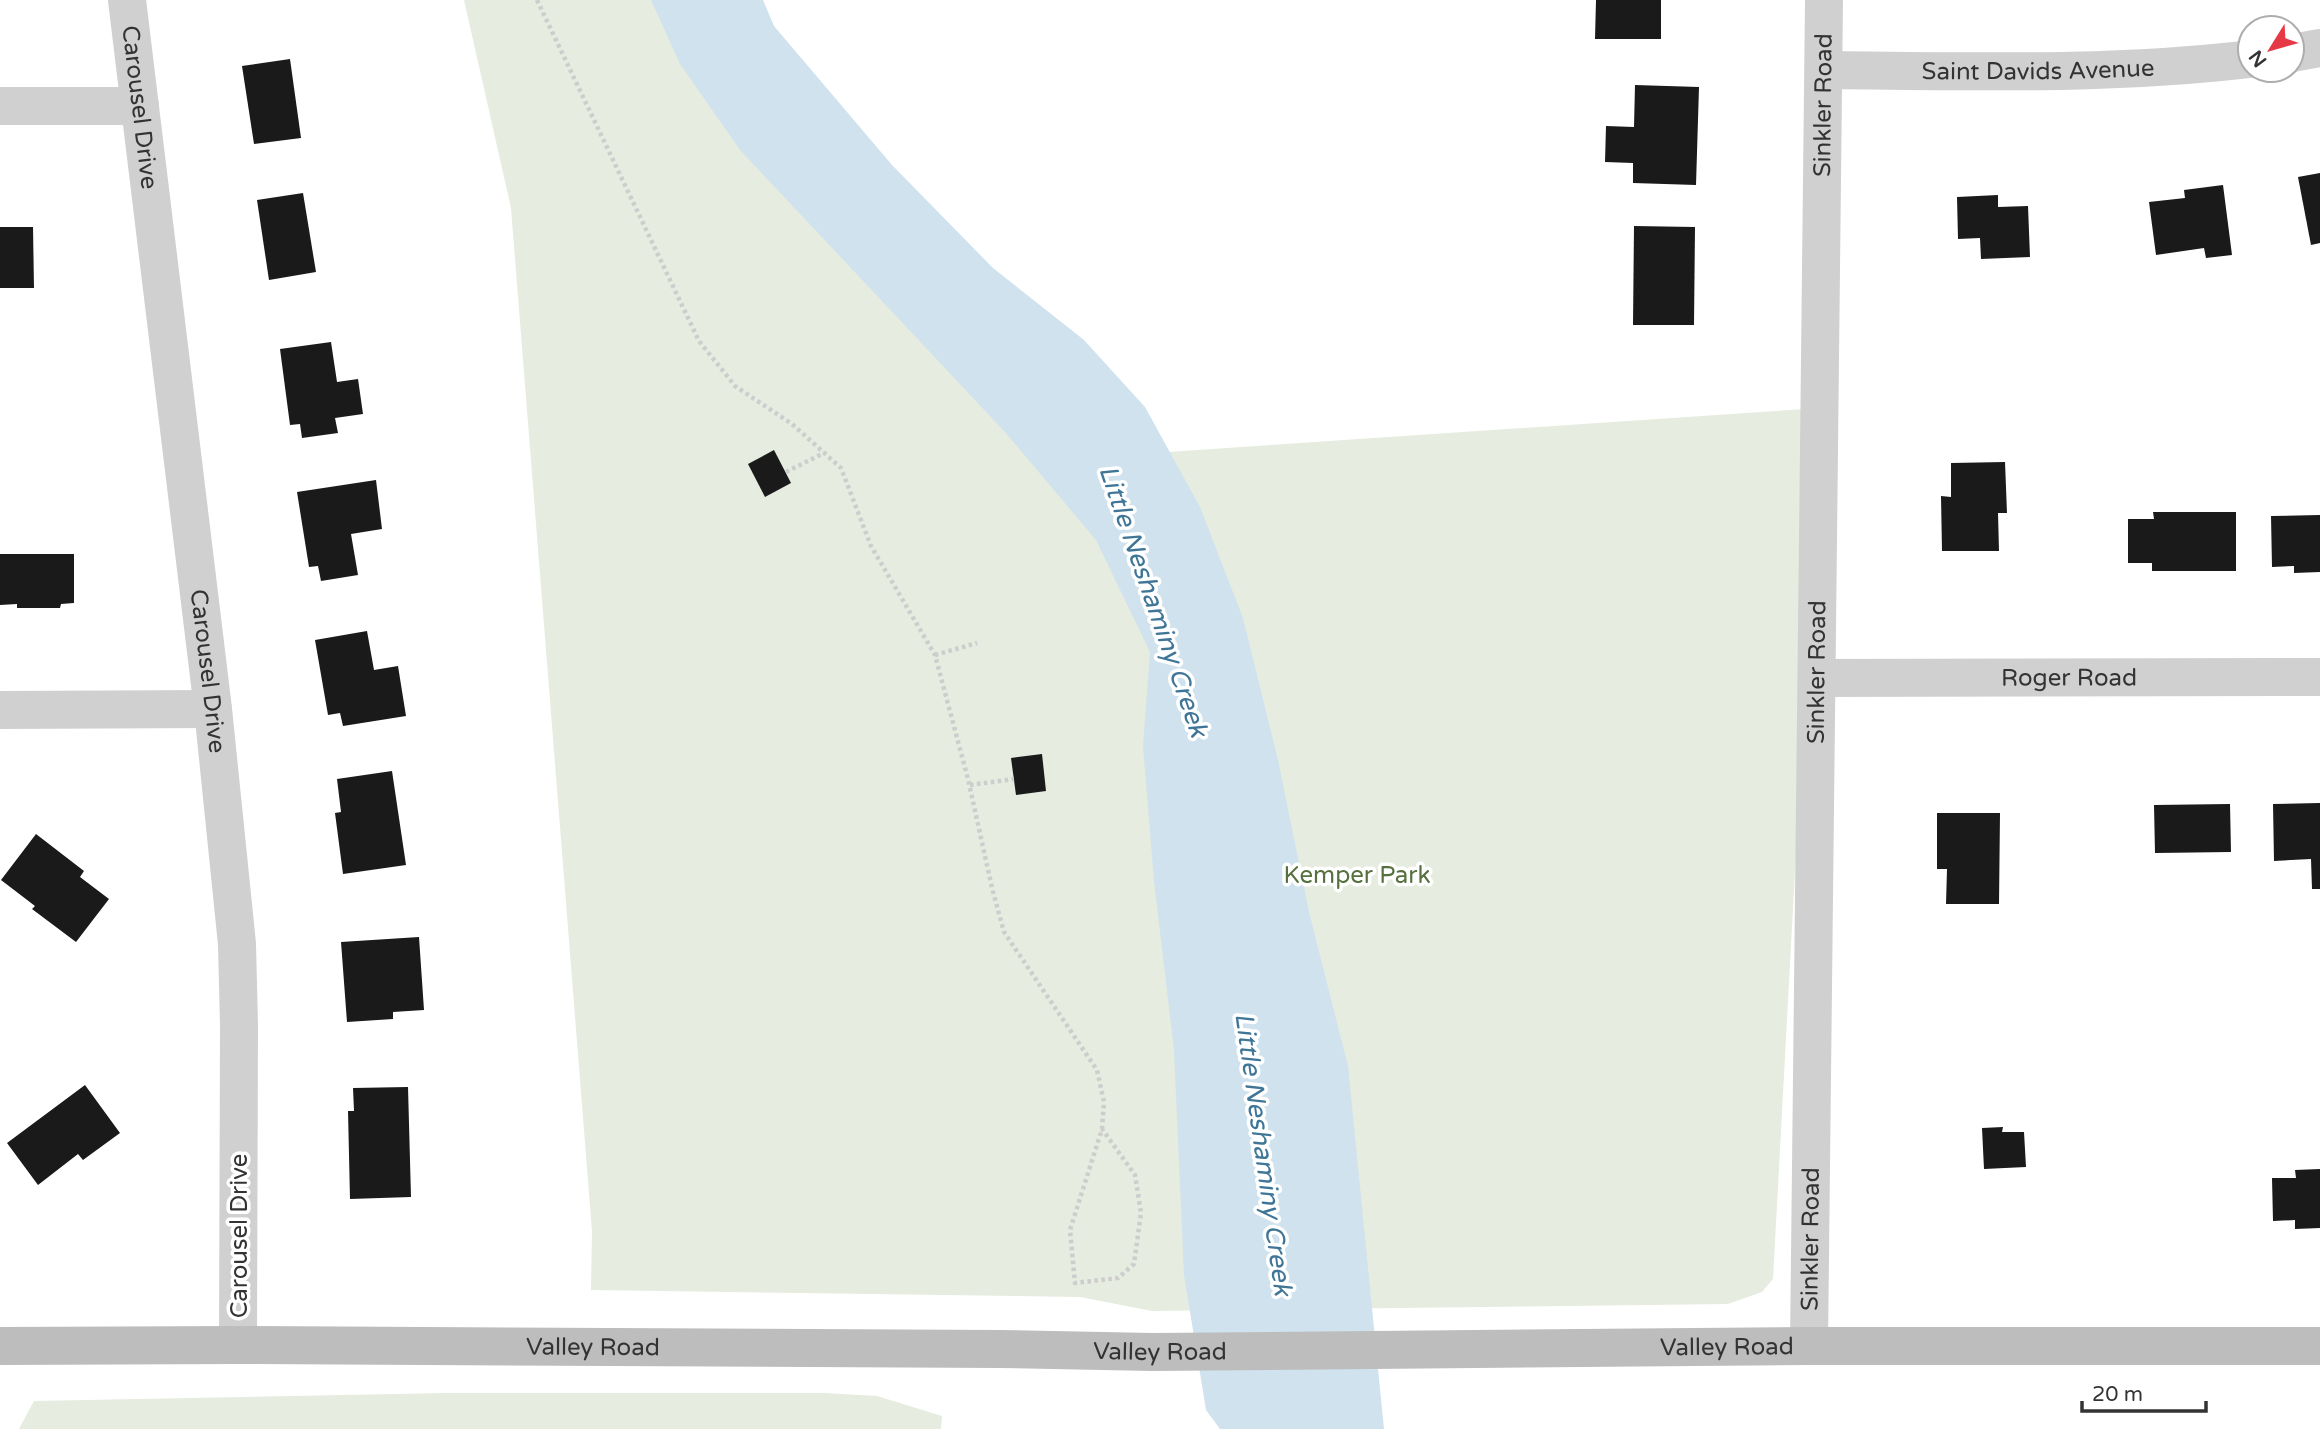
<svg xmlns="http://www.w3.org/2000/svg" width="2320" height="1429" viewBox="0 0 2320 1429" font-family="'Varela Round',sans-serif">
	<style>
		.green { fill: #e6ecdf }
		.water { fill: #cfe2ee }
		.building { fill: #1a1a1a }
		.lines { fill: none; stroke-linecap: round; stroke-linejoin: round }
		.path { stroke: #cdcdcd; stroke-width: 4.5; stroke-dasharray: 3.5 3.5; stroke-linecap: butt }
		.street { stroke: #d0d0d0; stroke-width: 38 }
		.secondary { stroke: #bdbdbd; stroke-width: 38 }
		.labels { text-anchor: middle; stroke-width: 7; stroke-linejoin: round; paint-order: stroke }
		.street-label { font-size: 24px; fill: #333; stroke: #fff }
		.park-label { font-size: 24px; fill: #56703f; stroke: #fff }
		.water-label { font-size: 26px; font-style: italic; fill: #3f7597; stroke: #fff }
	</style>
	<rect width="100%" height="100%" fill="#fff"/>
	<g class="green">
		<path d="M 464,0 L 746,0 L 1138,454 L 1820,408 L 1773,1279 L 1762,1292 L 1728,1304 L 1152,1311 L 1080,1297 L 591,1290 L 592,1231 L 511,208 Z"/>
		<path d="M 446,1393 L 824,1393 L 877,1396 L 942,1416 L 941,1429 L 19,1429 L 34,1401 Z"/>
	</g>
	<path class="water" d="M 651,0 L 763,0 L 774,26 L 892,165 L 993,268 L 1084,340 L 1145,407 L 1200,507 L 1243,618 L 1278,760 L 1309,912 L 1348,1066 L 1384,1429 L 1220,1429 L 1206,1410 L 1184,1275 L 1174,1050 L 1154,881 L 1143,746 L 1150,652 L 1096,540 L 1005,432 L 740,150 L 680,64 Z"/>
	<g class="building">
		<path d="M 1596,0 L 1661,0 L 1661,39 L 1595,39 Z"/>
		<path d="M 290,59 L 301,138 L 254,144 L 242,66 Z"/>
		<path d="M 1635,85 L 1699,87 L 1696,185 L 1633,183 L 1633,163 L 1605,162 L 1606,126 L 1634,127 Z"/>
		<path d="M 2320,173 L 2320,243 L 2311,245 L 2298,177 Z"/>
		<path d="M 2223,185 L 2232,255 L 2206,258 L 2204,248 L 2156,255 L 2149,202 L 2185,198 L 2184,190 Z"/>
		<path d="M 303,193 L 316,272 L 269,280 L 257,200 Z"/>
		<path d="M 1998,195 L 1998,207 L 2028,206 L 2030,257 L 1981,259 L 1980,238 L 1958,239 L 1957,197 Z"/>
		<path d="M 1634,226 L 1695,227 L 1694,325 L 1633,325 Z"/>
		<path d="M 0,227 L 33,227 L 34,288 L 0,288 Z"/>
		<path d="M 331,342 L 337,382 L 358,379 L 363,414 L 335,418 L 338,433 L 302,438 L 300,424 L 290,425 L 280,349 Z"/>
		<path d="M 774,450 L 791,483 L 765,497 L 748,464 Z"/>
		<path d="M 2005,462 L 2007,513 L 1998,513 L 1999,551 L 1942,551 L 1941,496 L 1951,497 L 1951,463 Z"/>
		<path d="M 376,480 L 382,529 L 351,534 L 358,575 L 321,581 L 318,566 L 309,567 L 297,492 Z"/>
		<path d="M 2153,512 L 2236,512 L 2236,571 L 2152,571 L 2152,563 L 2128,563 L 2128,519 L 2154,519 Z"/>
		<path d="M 2320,515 L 2320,572 L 2294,573 L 2294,566 L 2272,567 L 2271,516 Z"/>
		<path d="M 0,554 L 74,554 L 74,603 L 61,604 L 60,608 L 17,608 L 17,604 L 0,605 Z"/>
		<path d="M 367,631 L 374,670 L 398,666 L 406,716 L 343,726 L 340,713 L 328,715 L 315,640 Z"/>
		<path d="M 1042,754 L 1046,791 L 1016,795 L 1011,758 Z"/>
		<path d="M 392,771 L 406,865 L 343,874 L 335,813 L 341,812 L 337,779 Z"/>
		<path d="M 2320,803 L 2320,889 L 2312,889 L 2311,859 L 2274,861 L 2273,804 Z"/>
		<path d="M 2230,804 L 2231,852 L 2155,853 L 2154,805 Z"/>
		<path d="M 1937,813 L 2000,813 L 1999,904 L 1946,904 L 1947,869 L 1937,869 Z"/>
		<path d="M 36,834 L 84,871 L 80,877 L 109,899 L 76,942 L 32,909 L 35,906 L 1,880 Z"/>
		<path d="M 419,937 L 424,1010 L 393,1012 L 393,1019 L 347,1022 L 341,942 Z"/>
		<path d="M 85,1085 L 120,1133 L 83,1160 L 78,1154 L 38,1185 L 7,1143 Z"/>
		<path d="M 408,1087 L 411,1197 L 350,1199 L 348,1111 L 354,1111 L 353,1088 Z"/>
		<path d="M 2003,1127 L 2002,1132 L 2024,1132 L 2026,1167 L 1984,1169 L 1982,1128 Z"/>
		<path d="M 2320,1169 L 2320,1228 L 2295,1229 L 2295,1220 L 2273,1221 L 2272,1178 L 2296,1178 L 2295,1170 Z"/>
	</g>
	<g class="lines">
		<g class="path">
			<path d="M 537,0 L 699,341 L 735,386 L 792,424 L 841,468 L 871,546 L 935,655 L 968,779 L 992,888 L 1004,932 L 1097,1070 L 1104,1102 L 1102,1129 L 1070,1230 L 1075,1283 L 1118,1278 L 1134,1264 L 1141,1213 L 1135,1175 L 1102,1129"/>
			<path d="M 786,472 L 824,453"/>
			<path d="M 935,655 L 977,643"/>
			<path d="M 970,785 L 1014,779"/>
		</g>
		<g class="street">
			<path id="s1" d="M 127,0 L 213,709 L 237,944 L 239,1025 L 238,1345"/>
			<path d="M 2292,53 L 2320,48"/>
			<path id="s2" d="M 1824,70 C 1968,71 2106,76 2250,59"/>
			<path d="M 0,106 L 140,106"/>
			<path id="s3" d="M 1817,678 L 2320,677"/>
			<path d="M 0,710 L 213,709"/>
			<path id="s4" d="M 1809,1346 L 1824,0"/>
		</g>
		<path class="secondary" id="s5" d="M 0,1346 L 238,1345 L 999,1349 L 1152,1352 L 1809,1346 L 2320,1346"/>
	</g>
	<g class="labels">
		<g class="street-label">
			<text dy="8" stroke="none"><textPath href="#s2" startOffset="214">Saint Davids Avenue</textPath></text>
			<text dy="8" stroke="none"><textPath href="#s4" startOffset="1241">Sinkler Road</textPath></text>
			<text dy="8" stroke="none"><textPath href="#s1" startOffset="108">Carousel Drive</textPath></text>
			<text dy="8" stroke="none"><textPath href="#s1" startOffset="676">Carousel Drive</textPath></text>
			<text dy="8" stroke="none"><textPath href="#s4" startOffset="674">Sinkler Road</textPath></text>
			<text dy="8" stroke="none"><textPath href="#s3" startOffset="252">Roger Road</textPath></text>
			<text transform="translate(239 1236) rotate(-90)" y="8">Carousel Drive</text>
			<text dy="8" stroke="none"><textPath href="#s4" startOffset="107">Sinkler Road</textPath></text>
			<text dy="8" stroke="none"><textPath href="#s5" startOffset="1727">Valley Road</textPath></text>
			<text dy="8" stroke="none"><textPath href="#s5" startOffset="593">Valley Road</textPath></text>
			<text dy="8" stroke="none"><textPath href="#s5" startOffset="1160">Valley Road</textPath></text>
		</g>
		<g class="park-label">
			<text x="1357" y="883">Kemper Park</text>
		</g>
		<g class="water-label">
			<text transform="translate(1154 601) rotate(71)" y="9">Little Neshaminy Creek</text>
			<text transform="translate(1264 1154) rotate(82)" y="9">Little Neshaminy Creek</text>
		</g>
	</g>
	<g transform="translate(2271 49) rotate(233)"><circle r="33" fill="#ffffff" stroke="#adadad" stroke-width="2"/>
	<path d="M0-5L12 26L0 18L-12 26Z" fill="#e63946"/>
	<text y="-10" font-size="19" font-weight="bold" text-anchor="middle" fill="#333333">N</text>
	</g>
	<path d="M2082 1401v10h124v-10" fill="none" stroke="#333333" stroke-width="3.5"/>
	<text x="2092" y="1401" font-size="21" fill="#333333" stroke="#ffffff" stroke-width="5" paint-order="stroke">20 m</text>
</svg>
